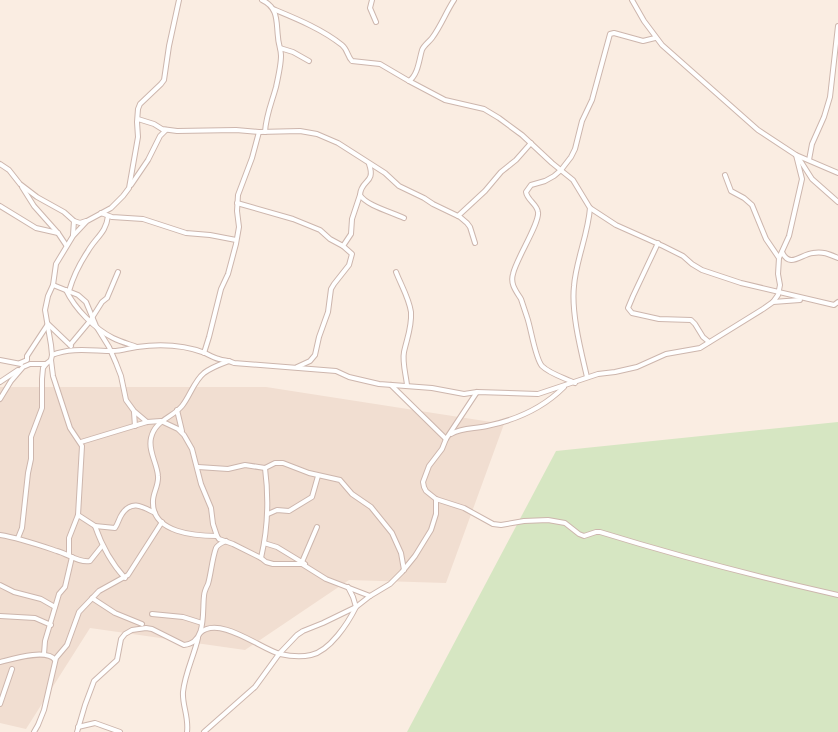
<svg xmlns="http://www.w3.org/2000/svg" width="838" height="732" viewBox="0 0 838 732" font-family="Poppins,sans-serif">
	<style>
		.residential { fill: #f1ded1 }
		.green { fill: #d6e6c2 }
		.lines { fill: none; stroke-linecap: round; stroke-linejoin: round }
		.street-casing { stroke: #cdb6ad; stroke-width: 6 }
		.street { stroke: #fff; stroke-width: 4 }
	</style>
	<rect width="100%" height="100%" fill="#faede2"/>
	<path class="residential" d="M 0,387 L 266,387 L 504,424 L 446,583 L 349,580 L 245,650 L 90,628 L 26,729 L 0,723 Z"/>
	<path class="green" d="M 838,422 L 838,732 L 407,732 L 556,451 Z"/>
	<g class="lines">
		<g class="street-casing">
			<g id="street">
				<path d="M 262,0 C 279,8 276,22 278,37 C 278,43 281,49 281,56 C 281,64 278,78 276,87 C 272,102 266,115 265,132"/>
				<path d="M 372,0 L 370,8 L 376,22"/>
				<path d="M 632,0 L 644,21 L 662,45 L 758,130 L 796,155 L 838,173"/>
				<path d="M 273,9 C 297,19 322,29 342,45 C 348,50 347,56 352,61 L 380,64 L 409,81 C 418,75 419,60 422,50 C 424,45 429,42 432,38 C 441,26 446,12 454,0"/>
				<path d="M 280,48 L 293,52 L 309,61"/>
				<path d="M 409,81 L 445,100 L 484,109 L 499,118 L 522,135 L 552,163 L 573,180 L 590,208 L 616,225 L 663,246 L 683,256 L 692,264 L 702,270 L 741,283 L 834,305 L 838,302"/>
				<path d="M 138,119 L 154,124 L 162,129 L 177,131 L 236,130 L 259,132 L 300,131 L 317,134 L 338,143 L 385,173 L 399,186 L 424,198 L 433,204 L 460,217 L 467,223 L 470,227 L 475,243"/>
				<path d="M 798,157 L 812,179 L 838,202"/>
				<path d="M 809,160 L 812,144 L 824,117 L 830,97 L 838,26"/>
				<path d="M 0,164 L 9,170 L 20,184 L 37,197 L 64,212 L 74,221 L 73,235"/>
				<path d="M 369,164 C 376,184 361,179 360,195 C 367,206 392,212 404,218"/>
				<path d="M 725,175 L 731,191 L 744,198 L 752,205 L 766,239 L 779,258"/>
				<path d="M 131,185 L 148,160 L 160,136 L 166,130"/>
				<path d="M 22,187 L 34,206 L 58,233 L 66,245"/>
				<path d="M 237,203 L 293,219 L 320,230 L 330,239 L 343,246 L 352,254 L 349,265 L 334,284 L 331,289 L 328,312 L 319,337 L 315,355 L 310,361 L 297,367"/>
				<path d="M 0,206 L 36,228 L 58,233"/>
				<path d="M 101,213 L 112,217 L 143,219 L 186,233 L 210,235 L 236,240"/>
				<path d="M 458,216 L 485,191 L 501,172 L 516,160 L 531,143"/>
				<path d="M 74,221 L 80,223 L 86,221"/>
				<path d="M 658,243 L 633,296 L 628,308 L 632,313 L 659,319 L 691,320 L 695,324 L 703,337 L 709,342"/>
				<path d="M 343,246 L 351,234 L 352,219 L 360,195"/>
				<path d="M 782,252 C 790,269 801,254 813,253 C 822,251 829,254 838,258"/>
				<path d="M 396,272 C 401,285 409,298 411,312 C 412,327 407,338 404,352 C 402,362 406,375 407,385"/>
				<path d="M 53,285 L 78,295 L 86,302 L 96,326 L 109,347 L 116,363 L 121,376 L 126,400 L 134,411 L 147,422"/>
				<path d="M 66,290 C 75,309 95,329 113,338 C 121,342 129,344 137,347"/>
				<path d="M 69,291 C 73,277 80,263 88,251 C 96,237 106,233 108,216"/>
				<path d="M 773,302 L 800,300"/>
				<path d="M 70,345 L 90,321 L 102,302 L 107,298 L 118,272"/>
				<path d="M 204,353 L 209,337 L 221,289 L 228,274 L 236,244 L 239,227 L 237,211 L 238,195 L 252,158 L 259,132"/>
				<path d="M 52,355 C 72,347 92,351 113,351 C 121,351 129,348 137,347 C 159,344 184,345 205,353 C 209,355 214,358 219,359 C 224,361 229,360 234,363 L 336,371 L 349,377 L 379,384 L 432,388 L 464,394 L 477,392 L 538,394 L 598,374 L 615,372 L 637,367 L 666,354 L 700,348 L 763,309 L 773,302 L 778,295 L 780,285 L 778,274 L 779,258 L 789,236 L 802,179 L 796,155"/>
				<path d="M 0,360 L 21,364"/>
				<path d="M 51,360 L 53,376 L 70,428 L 82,446 L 78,515 L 69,538 L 69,555"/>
				<path d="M 229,361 C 221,364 212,367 204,373 C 194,381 190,396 182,406 C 172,418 155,420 151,438 C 148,451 157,463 158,476 C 159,486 152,494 153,503 C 153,533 196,536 217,536 L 219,539 L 233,544 L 261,558 L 266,562 L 273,564 L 302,564 L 326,579 L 370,596"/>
				<path d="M 20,363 L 27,360 L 27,356 L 48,324 L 71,346"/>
				<path d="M 587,377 C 581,351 571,313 574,286 C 576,260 588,235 590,208"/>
				<path d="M 0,382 L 18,370"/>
				<path d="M 575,383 C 565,378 550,374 542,366 C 535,358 531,328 527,317 C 525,311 523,305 521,299 C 516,291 510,284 513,274 C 516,259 540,223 538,212 C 537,204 527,200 526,192 L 531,185 L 545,181 L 554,176 L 561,170 L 571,157 L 575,149 L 582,121 L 592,100 L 610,34 L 614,33 L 643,41 L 655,38"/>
				<path d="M 391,385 L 446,439"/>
				<path d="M 477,392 L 446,439 L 442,449 L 429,466 L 423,482 L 424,487 L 426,491 L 436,499 L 464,508 L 493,524 L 501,525 L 524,521 L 548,520 L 565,523 L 579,534 L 584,536 L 596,532 L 600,532 C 678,556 758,577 838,595"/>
				<path d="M 0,399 L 11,381 L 23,367 L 30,364 L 46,364 L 51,360 L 52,355 L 51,345 L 45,310 L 48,296 L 53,285 L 56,264 L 73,236 L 87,221 L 111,208 L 123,196 L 129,188 L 138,137 L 137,122 L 138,109 L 140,104 L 161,84 L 164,80 L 169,46 L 179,0"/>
				<path d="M 177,410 L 182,431"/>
				<path d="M 134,412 L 135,426"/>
				<path d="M 451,434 C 462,427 475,429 487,426 C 516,420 543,408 564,387"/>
				<path d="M 81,442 L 147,422 L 161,421 L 178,429 L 184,435 L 192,449 L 201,484 L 211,508 L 213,524 L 217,536"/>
				<path d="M 198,467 L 228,469 L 245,465 L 265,468 L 275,463 L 283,463 L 309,473 L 340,480 L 352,494 L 371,507 L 392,533 L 401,553 L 404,570"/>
				<path d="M 268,514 L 277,510 L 289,511 L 312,497 L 318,476"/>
				<path d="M 78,515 L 95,526 C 102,546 110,562 125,578"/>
				<path d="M 95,526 L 115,528 C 118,524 119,518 122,514 C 132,499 143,507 155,513"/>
				<path d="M 0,535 C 19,538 39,545 57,551 C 68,554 79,563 90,561 L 102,546"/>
				<path d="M 18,538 L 22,528 L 28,473 L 31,459 L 31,437 L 42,408 L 42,379 L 43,368 L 46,364"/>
				<path d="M 264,543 L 277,547 L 305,564"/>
				<path d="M 261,558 C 268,528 269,499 265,468"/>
				<path d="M 302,562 L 317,527"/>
				<path d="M 0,585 L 14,592 L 41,599 L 55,607"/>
				<path d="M 92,598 L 115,613 L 142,624"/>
				<path d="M 152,614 L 183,617 L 202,623"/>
				<path d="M 0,616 L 35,618 L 51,625"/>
				<path d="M 200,633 C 219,615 261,649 280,654 C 289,656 302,657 311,655 C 330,651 348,623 356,607 L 353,597 L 348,587"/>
				<path d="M 44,654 L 45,641 L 59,594 L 65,587 L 72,557"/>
				<path d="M 0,662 C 12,659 47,648 55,660"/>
				<path d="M 0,704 L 12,669"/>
				<path d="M 78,727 L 95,723 L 120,732"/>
				<path d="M 34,732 L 38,725 L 44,710 L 56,658 L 67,645 L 79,612 L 99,591 L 128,575 L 162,522"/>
				<path d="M 77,732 L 85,705 L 94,681 L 117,660 L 121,639 L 125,634 L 132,630 L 146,628 L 152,629 L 184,645 C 207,643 202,612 204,596 C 204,592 206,588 208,584 C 211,574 212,559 216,548 C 218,544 222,543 226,541"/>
				<path d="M 187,732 C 189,717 182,705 183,692 C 185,673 194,656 198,638"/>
				<path d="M 204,732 L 255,687 L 279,654 L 297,635 L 303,631 L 323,623 L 356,607 L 370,596 L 390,584 L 402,572 L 415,556 L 431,530 L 436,514 L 436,499"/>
			</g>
		</g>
		<use href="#street" class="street"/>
	</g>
</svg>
